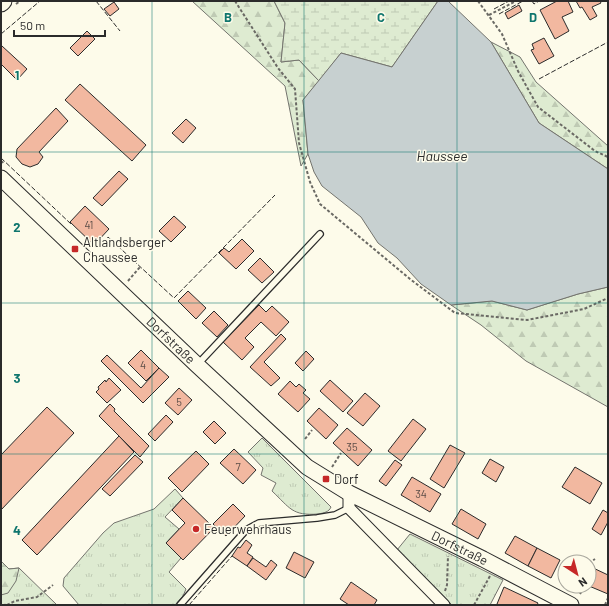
<svg xmlns="http://www.w3.org/2000/svg" width="609" height="606" viewBox="0 0 609 606" font-family="Barlow,sans-serif">
	<style>
		.grass { fill: url(#grass-tufts); stroke: #74746e }
		.forest { fill: url(#forest-firs); stroke: #74746e }
		.wetland { fill: url(#wetland-marsh); stroke: #74746e }
		.water { fill: #c7d0d0; stroke: #74746e }
		.building { fill: #f2b8a0; stroke: #2b2b2b }
		.lines { fill: none; stroke-linecap: round; stroke-linejoin: round }
		.lane-casing { stroke: #2b2b2b; stroke-width: 8 }
		.street-casing { stroke: #2b2b2b; stroke-width: 13 }
		.secondary-casing { stroke: #2b2b2b; stroke-width: 17 }
		.primary-casing { stroke: #2b2b2b; stroke-width: 19 }
		.path { stroke: #6a6964; stroke-width: 2; stroke-dasharray: 3 2; stroke-linecap: butt }
		.lane { stroke: #fdfbea; stroke-width: 5.5 }
		.street { stroke: #fdfbea; stroke-width: 11 }
		.secondary { stroke: #fdfbea; stroke-width: 15 }
		.primary { stroke: #fdfbea; stroke-width: 17 }
		.fence { stroke: #2b2b2b; stroke-width: 1; stroke-dasharray: 5 2; stroke-linecap: butt }
		.grid { fill: none; stroke: #0f766e; stroke-width: 1; stroke-opacity: 0.55 }
		.poi-dot { fill: #c62828; stroke: #fdfbea; stroke-width: 1.5 }
		.labels { text-anchor: middle; stroke-width: 3; stroke-linejoin: round; paint-order: stroke }
		.number-label { font-size: 11px; fill: #5d4e48 }
		.poi-label { font-size: 13px; fill: #2b2b2b; stroke: #fdfbea; text-anchor: start }
		.street-label { font-size: 13px; fill: #2b2b2b; stroke: #fdfbea }
		.water-label { font-size: 14px; font-style: italic; fill: #2b2b2b; stroke: #fdfbea }
		.grid-label { font-size: 13px; text-anchor: middle; font-weight: bold; fill: #0f766e; stroke: #fdfbea; stroke-width: 3; stroke-linejoin: round; paint-order: stroke }
	</style>
	<defs>
		<pattern id="grass-tufts" width="24" height="20" patternUnits="userSpaceOnUse"><rect width="24" height="20" fill="#deebd1"/><path d="M3 7l-1-3M5 7V3M7 7l1-3M15 17l-1-3M17 17v-4M19 17l1-3" fill="none" stroke="#bfcab4"/></pattern>
		<pattern id="forest-firs" width="22" height="20" patternUnits="userSpaceOnUse"><rect width="22" height="20" fill="#deebd1"/><path d="M5 1l3.5 6h-7zM16 11l3.5 6h-7z" fill="#bfcab4"/></pattern>
		<pattern id="wetland-marsh" width="20" height="14" patternUnits="userSpaceOnUse"><rect width="20" height="14" fill="#deebd1"/><path d="M1 5h8M5 5V1M11 12h8M15 12V8" fill="none" stroke="#bfcab4"/></pattern>
	</defs>
	<rect width="100%" height="100%" fill="#fdfbea"/>
	<g class="grass">
		<path d="M 262,438 L 331,507 C 329,512 324,513 318,514 C 292,516 290,508 272,491 L 276,483 L 261,475 L 263,468 L 248,452 Z"/>
		<path d="M 175,489 L 183,498 L 165,517 L 179,529 L 166,543 L 181,558 L 169,572 L 186,589 L 183,596 L 175,605 L 79,605 L 63,586 L 64,578 L 103,533 L 114,523 L 154,509 Z"/>
		<path d="M 410,534 L 503,580 L 490,605 L 452,605 L 397,550 Z"/>
		<path d="M 1,561 L 9,569 L 19,568 L 57,605 L 1,605 Z"/>
	</g>
	<g class="forest">
		<path d="M 192,1 L 274,1 L 285,23 L 281,62 L 299,60 L 319,81 L 303,100 L 308,154 L 301,166 L 285,86 Z"/>
		<path d="M 491,42 L 520,57 L 536,82 L 608,146 L 608,169 L 539,123 Z"/>
		<path d="M 608,287 L 608,407 L 526,361 L 481,325 L 451,305 L 492,301 L 527,310 L 578,294 Z"/>
		<path d="M 1,561 L 9,569 L 19,568 L 16,581 L 8,593 L 1,595 Z"/>
	</g>
	<path class="wetland" d="M 274,1 L 438,1 L 392,67 L 341,53 L 319,81 L 299,60 L 281,62 L 285,23 Z"/>
	<path class="water" d="M 438,1 L 448,1 L 491,42 L 539,123 L 608,169 L 608,287 L 578,294 L 527,310 L 492,301 L 451,305 L 421,284 L 397,258 L 378,243 L 361,217 L 322,186 L 314,172 L 308,154 L 303,100 L 341,53 L 392,67 Z"/>
	<g class="building">
		<path d="M 557,1 L 568,1 L 573,12 L 562,17 L 569,31 L 555,39 L 540,10 Z"/>
		<path d="M 576,1 L 600,1 L 601,3 L 592,7 L 597,16 L 590,20 L 582,7 L 580,8 Z"/>
		<path d="M 114,2 L 119,9 L 110,16 L 104,9 Z"/>
		<path d="M 519,5 L 522,11 L 508,19 L 505,13 Z"/>
		<path d="M 87,31 L 95,39 L 78,56 L 70,48 Z"/>
		<path d="M 544,38 L 554,56 L 539,64 L 531,50 L 534,49 L 532,44 Z"/>
		<path d="M 2,46 L 27,69 L 17,80 L 1,64 L 1,47 Z"/>
		<path d="M 80,84 L 146,145 L 132,161 L 65,100 Z"/>
		<path d="M 56,108 L 68,121 L 39,152 L 43,157 L 38,164 L 30,167 L 22,164 L 16,157 L 17,149 Z"/>
		<path d="M 186,119 L 196,128 L 183,143 L 172,133 Z"/>
		<path d="M 119,171 L 128,179 L 102,206 L 93,198 Z"/>
		<path d="M 85,206 L 109,229 L 94,245 L 70,222 Z"/>
		<path d="M 174,216 L 186,227 L 171,242 L 159,231 Z"/>
		<path d="M 242,239 L 254,251 L 236,269 L 219,253 L 224,248 L 229,252 Z"/>
		<path d="M 260,258 L 274,272 L 262,283 L 248,270 Z"/>
		<path d="M 188,291 L 206,308 L 196,319 L 178,301 Z"/>
		<path d="M 259,305 L 266,312 L 272,306 L 289,322 L 276,336 L 261,322 L 245,338 L 254,347 L 242,360 L 223,342 Z"/>
		<path d="M 214,311 L 228,325 L 217,337 L 202,323 Z"/>
		<path d="M 281,334 L 286,339 L 264,362 L 280,378 L 271,386 L 250,367 Z"/>
		<path d="M 141,350 L 159,368 L 146,381 L 128,363 Z"/>
		<path d="M 306,351 L 314,359 L 303,371 L 295,363 Z"/>
		<path d="M 107,355 L 141,388 L 159,368 L 169,377 L 143,403 L 101,361 Z"/>
		<path d="M 109,378 L 121,390 L 107,403 L 96,392 L 99,389 L 98,387 L 105,380 L 106,382 Z"/>
		<path d="M 330,380 L 353,401 L 343,412 L 320,391 Z"/>
		<path d="M 290,381 L 296,387 L 299,384 L 306,390 L 303,393 L 310,399 L 298,412 L 278,394 Z"/>
		<path d="M 179,388 L 192,400 L 178,415 L 165,403 Z"/>
		<path d="M 365,393 L 380,406 L 363,426 L 347,413 Z"/>
		<path d="M 110,404 L 115,409 L 114,411 L 149,446 L 140,457 L 99,416 Z"/>
		<path d="M 47,407 L 74,433 L 1,510 L 1,455 Z"/>
		<path d="M 319,408 L 338,425 L 326,439 L 307,421 Z"/>
		<path d="M 166,415 L 173,422 L 155,441 L 148,434 Z"/>
		<path d="M 413,419 L 426,429 L 401,461 L 388,451 Z"/>
		<path d="M 214,421 L 226,433 L 215,444 L 203,432 Z"/>
		<path d="M 347,428 L 372,450 L 358,466 L 333,443 Z"/>
		<path d="M 119,436 L 134,452 L 37,555 L 22,540 Z"/>
		<path d="M 450,445 L 465,453 L 444,488 L 430,479 Z"/>
		<path d="M 234,449 L 256,470 L 243,484 L 220,463 Z"/>
		<path d="M 196,451 L 209,464 L 182,492 L 168,478 Z"/>
		<path d="M 135,455 L 143,462 L 110,496 L 102,489 Z"/>
		<path d="M 490,459 L 504,467 L 496,482 L 482,473 Z"/>
		<path d="M 395,460 L 402,465 L 386,486 L 379,481 Z"/>
		<path d="M 575,467 L 602,483 L 590,504 L 562,487 Z"/>
		<path d="M 412,477 L 441,494 L 430,512 L 401,495 Z"/>
		<path d="M 183,498 L 214,528 L 183,560 L 166,543 L 185,523 L 172,510 Z"/>
		<path d="M 233,504 L 245,516 L 226,536 L 213,524 Z"/>
		<path d="M 461,509 L 486,524 L 478,539 L 452,524 Z"/>
		<path d="M 603,510 L 608,513 L 608,522 L 601,535 L 592,529 Z"/>
		<path d="M 515,536 L 537,548 L 528,566 L 505,553 Z"/>
		<path d="M 246,540 L 252,545 L 247,553 L 253,557 L 247,566 L 232,556 L 238,547 L 240,548 Z"/>
		<path d="M 537,548 L 560,560 L 551,578 L 528,566 Z"/>
		<path d="M 294,552 L 314,562 L 305,578 L 286,568 Z"/>
		<path d="M 253,558 L 266,567 L 271,560 L 277,565 L 266,580 L 247,566 Z"/>
		<path d="M 589,566 L 608,575 L 608,594 L 589,586 Z"/>
		<path d="M 351,582 L 377,600 L 374,605 L 349,605 L 340,599 Z"/>
		<path d="M 504,587 L 538,603 L 537,605 L 499,605 L 497,604 Z"/>
	</g>
	<g class="lines">
		<g class="lane-casing">
			<g id="lane">
				<path d="M 198,364 L 320,234"/>
				<path d="M 180,605 L 246,530 L 259,523 L 317,518 L 335,515 L 349,508"/>
			</g>
		</g>
		<g class="street-casing">
			<path id="street" d="M 349,493 L 349,508 L 444,605"/>
		</g>
		<g class="secondary-casing">
			<g id="secondary">
				<path id="s1" d="M 1,178 L 197,365 L 307,467 L 349,493 L 483,559 L 571,605"/>
			</g>
		</g>
		<g class="primary-casing">
			<path id="primary" d="M 1,3 L 3,1"/>
		</g>
		<g class="path">
			<path d="M 235,1 L 278,68 L 295,89 L 299,143 L 310,182 L 320,204 L 410,279 L 455,313 L 527,320 L 584,309 L 608,298"/>
			<path d="M 478,1 L 502,34 L 518,71 L 538,107 L 595,151 L 608,157"/>
			<path d="M 16,4 L 20,1"/>
			<path d="M 489,15 L 516,1"/>
			<path d="M 1,161 L 5,164"/>
			<path d="M 128,281 L 140,267"/>
			<path d="M 305,439 L 312,430"/>
			<path d="M 332,467 L 341,453"/>
			<path d="M 350,479 L 356,476"/>
			<path d="M 577,562 L 578,559 L 587,562"/>
			<path d="M 589,563 L 595,559"/>
			<path d="M 445,591 L 447,585 L 448,556"/>
			<path d="M 580,594 L 584,587"/>
			<path d="M 7,605 L 15,601 L 37,597 L 53,585"/>
			<path d="M 474,605 L 490,576"/>
			<path d="M 605,605 L 608,598"/>
		</g>
		<use href="#lane" class="lane"/>
		<use href="#street" class="street"/>
		<use href="#secondary" class="secondary"/>
		<use href="#primary" class="primary"/>
		<g class="fence">
			<path d="M 96,1 L 120,31"/>
			<path d="M 532,1 L 534,4 L 539,1"/>
			<path d="M 494,9 L 509,1"/>
			<path d="M 499,14 L 523,1"/>
			<path d="M 1,34 L 40,1"/>
			<path d="M 539,79 L 608,42"/>
			<path d="M 1,158 L 71,224"/>
			<path d="M 92,244 L 97,248 L 108,237 L 174,298 L 275,195"/>
			<path d="M 189,605 L 232,556"/>
		</g>
	</g>
	<path class="grid" d="M 152,1 L 152,605M 304,1 L 304,605M 457,1 L 457,605M 1,152 L 608,152M 1,303 L 608,303M 1,454 L 608,454"/>
	<g class="poi-dot">
		<rect x="71" y="245" width="8" height="8" rx="2"/>
		<rect x="322" y="475" width="8" height="8" rx="2"/>
		<circle cx="196" cy="529" r="4"/>
	</g>
	<g class="labels">
		<g class="number-label">
			<text x="89" y="229">41</text>
			<text x="143" y="369">4</text>
			<text x="179" y="406">5</text>
			<text x="352" y="451">35</text>
			<text x="238" y="471">7</text>
			<text x="421" y="498">34</text>
		</g>
		<g class="poi-label">
			<text x="83" y="247">Altlandsberger<tspan x="83" dy="15">Chaussee</tspan></text>
			<text x="334" y="484">Dorf</text>
			<text x="204" y="534">Feuerwehrhaus</text>
		</g>
		<g class="street-label">
			<text dy="5" stroke="none"><textPath href="#s1" startOffset="235">Dorfstraße</textPath></text>
			<text dy="5" stroke="none"><textPath href="#s1" startOffset="594">Dorfstraße</textPath></text>
		</g>
		<g class="water-label">
			<text x="442" y="161">Haussee</text>
		</g>
	</g>
	<g class="grid-label">
		<text x="228" y="22">B</text>
		<text x="381" y="22">C</text>
		<text x="533" y="22">D</text>
		<text x="17" y="80">1</text>
		<text x="17" y="232">2</text>
		<text x="17" y="383">3</text>
		<text x="17" y="535">4</text>
	</g>
	<rect width="609" height="606" fill="none" stroke="#2b2b2b" stroke-width="4"/>
	<g transform="translate(577 574) rotate(144)"><circle r="19" fill="#fdfbea" stroke="#a9a89e"/>
	<path d="M0-3L7 15L0 10L-7 15Z" fill="#c62828"/>
	<text y="-6" font-size="11" font-weight="bold" text-anchor="middle" fill="#2b2b2b">N</text>
	</g>
	<path d="M14 30v6h91v-6" fill="none" stroke="#2b2b2b" stroke-width="2"/>
	<text x="20" y="30" font-size="12" fill="#2b2b2b" stroke="#fdfbea" stroke-width="3" paint-order="stroke">50 m</text>
</svg>
